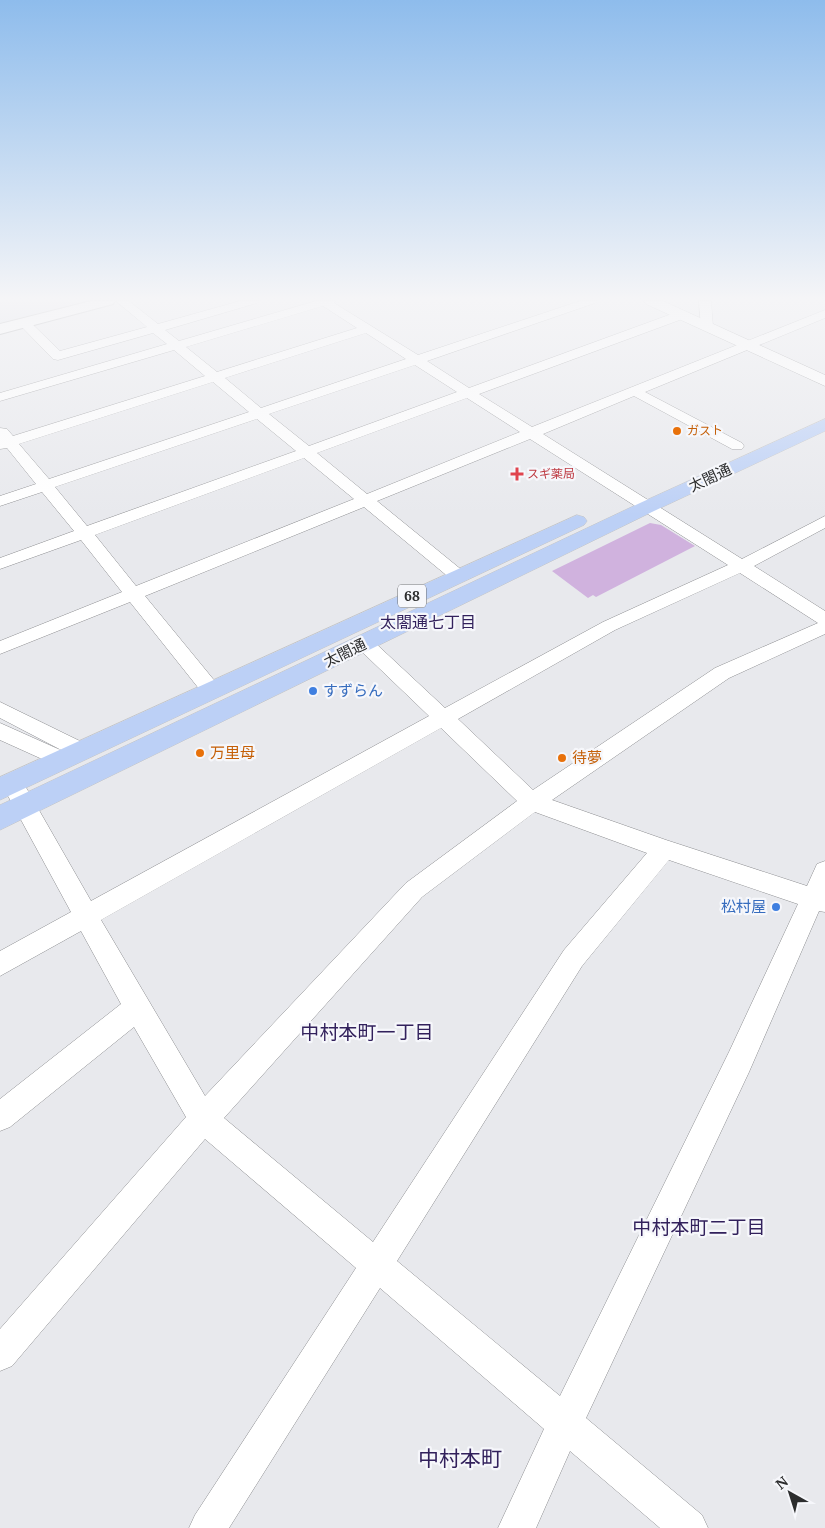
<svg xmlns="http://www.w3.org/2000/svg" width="825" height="1528" viewBox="0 0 825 1528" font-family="'Noto Serif','Noto Sans JP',serif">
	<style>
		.built { fill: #d9dde7 }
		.building { fill: #d0b2de }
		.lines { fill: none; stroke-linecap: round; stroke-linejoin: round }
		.minor-casing { stroke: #8d8e91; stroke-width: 1 }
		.tertiary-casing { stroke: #8d8e91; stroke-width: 2 }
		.secondary-casing { stroke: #8d8e91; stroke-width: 1 }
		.primary-casing { stroke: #c4c4c4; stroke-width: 1 }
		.minor { fill: #fff; fill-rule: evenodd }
		.tertiary { fill: #fff; fill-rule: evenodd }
		.secondary { fill: #fff; fill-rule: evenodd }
		.primary { fill: #bcd0f6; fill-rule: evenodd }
		.food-dot { fill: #e8710a; stroke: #f6f7fb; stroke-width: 2 }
		.health-dot { fill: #e0444e; stroke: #f6f7fb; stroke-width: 2 }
		.shop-dot { fill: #3f7fe0; stroke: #f6f7fb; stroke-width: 2 }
		.labels { text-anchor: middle; stroke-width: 4.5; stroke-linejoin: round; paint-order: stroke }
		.far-food-label { font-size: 12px; fill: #c56008; stroke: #f6f7fb; text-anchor: start }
		.far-health-label { font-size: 12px; fill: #be3a42; stroke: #f6f7fb; text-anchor: start }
		.shield { fill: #f6f7fb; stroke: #696a6c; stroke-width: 1 }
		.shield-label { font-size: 14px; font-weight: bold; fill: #2c2d2e }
		.street-label { font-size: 15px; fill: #2c2d2e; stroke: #f6f7fb }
		.shop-label { font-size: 15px; fill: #366cbe; stroke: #f6f7fb; text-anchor: start }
		.food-label { font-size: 15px; fill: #c56008; stroke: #f6f7fb; text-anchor: start }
		.neighbourhood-label { font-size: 16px; fill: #32215c; stroke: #f6f7fb }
		.near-neighbourhood-label { font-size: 19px; fill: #32215c; stroke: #f6f7fb }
		.near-quarter-label { font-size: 21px; fill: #32215c; stroke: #f6f7fb }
	</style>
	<rect width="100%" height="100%" fill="#e8e9ed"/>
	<path class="built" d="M 0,301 L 85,301 L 0,323 Z"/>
	<path class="building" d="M 650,523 L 661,525 L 695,546 L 596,597 L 593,595 L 588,598 L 552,571 Z"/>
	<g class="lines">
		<g class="minor-casing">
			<g id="minor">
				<path d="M 116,301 L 129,301 L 158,324 L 240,301 L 259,301 L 257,303 L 165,330 L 179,341 L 316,301 L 335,301 L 334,303 L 418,355 L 580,301 L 597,301 L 595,303 L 427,361 L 469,388 L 677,312 L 685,312 L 687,315 L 685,318 L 479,394 L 532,427 L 825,310 L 825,318 L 645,392 L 742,443 L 744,446 L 742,449 L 732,449 L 634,396 L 543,434 L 742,559 L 825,516 L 825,528 L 754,566 L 825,611 L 825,634 L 729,678 L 552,800 L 666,840 L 807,886 L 817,864 L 825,861 L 825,912 L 819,911 L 749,1072 L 586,1418 L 702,1515 L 708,1528 L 660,1528 L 570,1451 L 536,1528 L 498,1528 L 544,1429 L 380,1288 L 229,1528 L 189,1528 L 195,1515 L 356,1268 L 205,1139 L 12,1366 L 0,1371 L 0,1329 L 186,1117 L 134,1027 L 10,1127 L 0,1131 L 0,1099 L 121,1004 L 81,931 L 0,976 L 0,951 L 71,912 L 1,783 L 4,777 L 12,775 L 20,777 L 91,901 L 429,716 L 358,648 L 356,644 L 358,640 L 365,638 L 372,640 L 445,708 L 603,622 L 728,565 L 530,439 L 377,501 L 463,571 L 466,575 L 463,579 L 457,580 L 451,579 L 364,507 L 145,596 L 218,685 L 221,690 L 218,695 L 211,697 L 204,695 L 130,602 L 0,654 L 0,641 L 122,592 L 81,540 L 0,569 L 0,558 L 74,531 L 42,492 L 0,506 L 0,496 L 36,484 L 7,448 L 0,449 L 0,428 L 7,429 L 13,436 L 205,376 L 174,350 L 0,401 L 0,393 L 167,344 L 153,333 L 58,360 L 53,359 L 18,323 L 24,319 L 28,320 L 60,351 L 147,327 ZM 323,306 L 357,328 L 217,372 L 186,347 ZM 366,333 L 406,359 L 261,408 L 225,378 ZM 415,365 L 457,392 L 309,446 L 269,414 ZM 213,382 L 249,412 L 49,479 L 19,444 ZM 467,398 L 520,432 L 367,494 L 317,453 ZM 257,419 L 296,451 L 87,526 L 55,487 ZM 304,458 L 354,499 L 136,586 L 95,535 ZM 740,573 L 818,623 L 715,668 L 533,790 L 458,719 L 615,630 ZM 441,728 L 517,801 L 406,883 L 205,1096 L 101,920 ZM 535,812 L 647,853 L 564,950 L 373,1242 L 224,1118 L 422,897 ZM 669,860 L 798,904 L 729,1052 L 560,1396 L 397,1261 L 582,966 Z"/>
				<path d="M 699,301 L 711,301 L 713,327 L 711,330 L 707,331 L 701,327 Z"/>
				<path d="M 0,702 L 88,745 L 91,751 L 88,757 L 81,759 L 70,755 L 73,760 L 69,766 L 62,768 L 0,740 L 0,723 L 67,753 L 0,718 Z"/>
			</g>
		</g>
		<g class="tertiary-casing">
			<path id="tertiary" d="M 91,301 L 115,301 L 113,304 L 0,334 L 0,324 Z"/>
		</g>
		<g class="secondary-casing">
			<path id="secondary" d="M 644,301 L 663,301 L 825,375 L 825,386 L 646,304 Z"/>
		</g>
		<g class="primary-casing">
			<g id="primary">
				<path d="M 825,419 L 825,431 L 654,511 L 0,830 L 0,805 L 640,503 Z"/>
				<path d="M 577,515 L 584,517 L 587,521 L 584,525 L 0,800 L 0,777 Z"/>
			</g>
		</g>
		<use href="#minor" class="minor"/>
		<use href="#tertiary" class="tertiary"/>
		<use href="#secondary" class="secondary"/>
		<use href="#primary" class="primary"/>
	</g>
	<linearGradient id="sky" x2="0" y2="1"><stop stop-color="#8ebcec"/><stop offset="0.58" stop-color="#f5f5f7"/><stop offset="1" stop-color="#f5f5f7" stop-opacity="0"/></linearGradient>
	<rect width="825" height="515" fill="url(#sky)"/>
	<g class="food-dot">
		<circle cx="677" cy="431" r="5"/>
		<circle cx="200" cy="753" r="5"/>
		<circle cx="562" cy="758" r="5"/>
	</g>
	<path class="health-dot" d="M514.5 466.5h5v5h5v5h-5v5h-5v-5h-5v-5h5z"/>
	<g class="shop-dot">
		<circle cx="313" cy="691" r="5"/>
		<circle cx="776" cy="907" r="5"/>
	</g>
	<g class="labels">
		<g class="far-food-label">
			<text x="687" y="435">ガスト</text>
		</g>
		<g class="far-health-label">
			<text x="527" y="478">スギ薬局</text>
		</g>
		<rect class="shield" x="398" y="584.5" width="28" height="23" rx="4"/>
		<g class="shield-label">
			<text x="412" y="601">68</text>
		</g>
		<g class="street-label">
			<text transform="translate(710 478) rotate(-25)" y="5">太閤通</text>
			<text transform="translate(345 653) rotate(-26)" y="5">太閤通</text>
		</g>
		<g class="shop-label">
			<text x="323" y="696">すずらん</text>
			<text x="766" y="912" text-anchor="end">松村屋</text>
		</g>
		<g class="food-label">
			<text x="210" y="758">万里母</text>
			<text x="572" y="763">待夢</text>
		</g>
		<g class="neighbourhood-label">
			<text x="428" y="628">太閤通七丁目</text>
		</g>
		<g class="near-neighbourhood-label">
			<text x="367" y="1039">中村本町一丁目</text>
			<text x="699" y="1234">中村本町二丁目</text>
		</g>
		<g class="near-quarter-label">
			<text x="460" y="1466">中村本町</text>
		</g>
	</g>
	<g transform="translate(790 1493) rotate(321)" stroke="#f6f7fb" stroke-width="4" paint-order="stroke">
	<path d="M0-4L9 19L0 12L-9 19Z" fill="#2c2d2e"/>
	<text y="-8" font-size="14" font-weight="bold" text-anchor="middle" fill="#2c2d2e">N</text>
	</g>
</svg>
